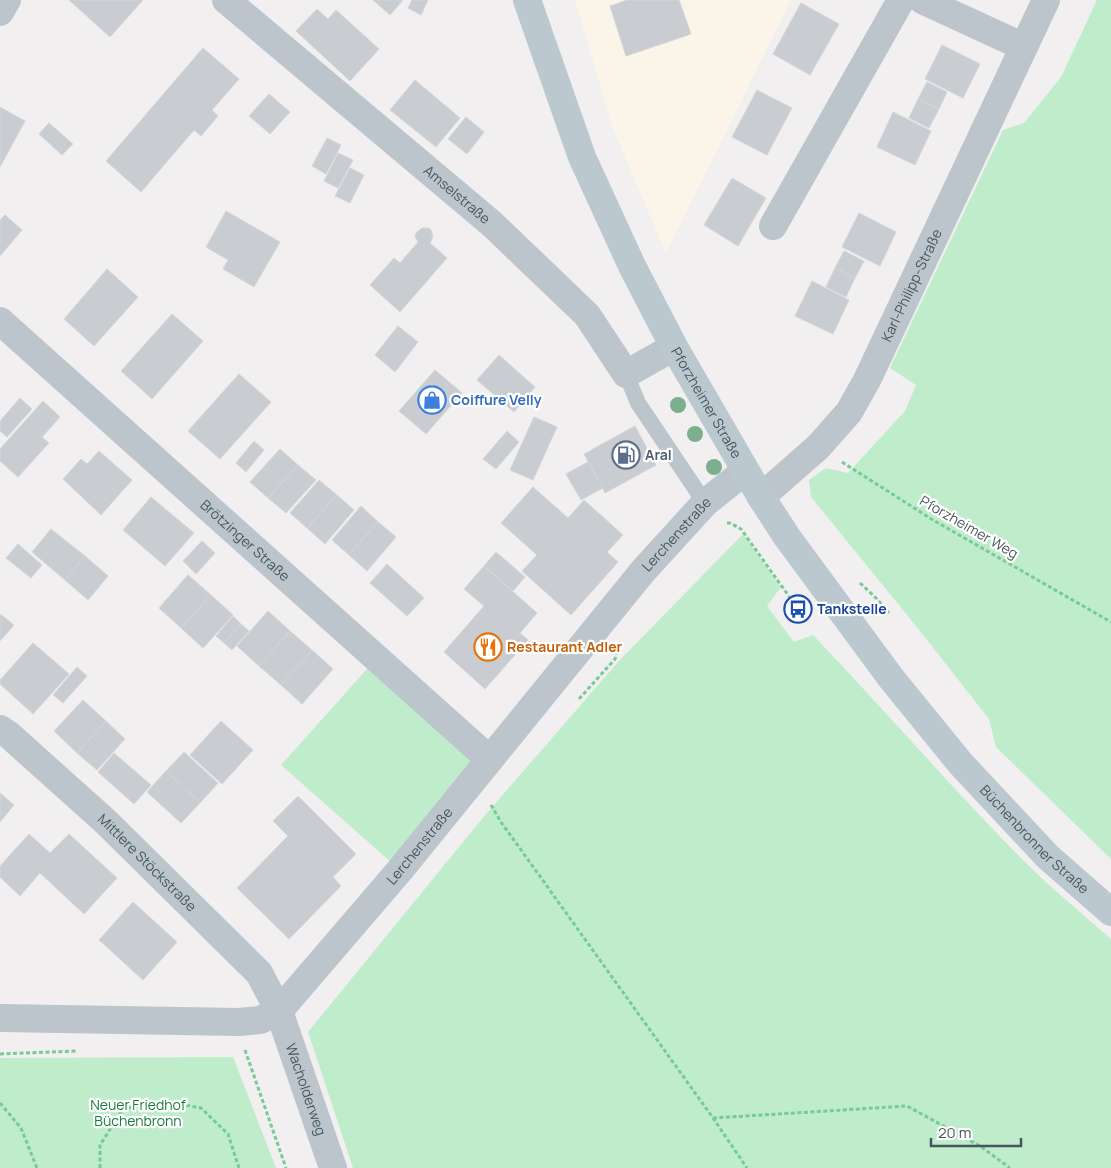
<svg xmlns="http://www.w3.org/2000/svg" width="1111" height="1168" viewBox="0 0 1111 1168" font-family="Manrope,sans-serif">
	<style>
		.commercial { fill: #fbf4e9 }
		.green { fill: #bfedcb }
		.building { fill: #c9cdd1; stroke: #d3d6da }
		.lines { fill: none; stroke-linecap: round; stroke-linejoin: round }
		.path { stroke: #78ca97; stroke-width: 3; stroke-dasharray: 4 2.5; stroke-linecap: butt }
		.service { stroke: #bbc5cb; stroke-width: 16 }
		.minor { stroke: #bbc5cb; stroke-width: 28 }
		.secondary { stroke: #bbc8d0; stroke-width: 28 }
		.tree { fill: #7baf8e }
		.labels { text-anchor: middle; stroke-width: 4.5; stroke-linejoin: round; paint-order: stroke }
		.street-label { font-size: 14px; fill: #48555c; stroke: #fff }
		.shop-label { font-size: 14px; font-weight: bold; fill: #366cbe; stroke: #fff; text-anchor: start }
		.service-label { font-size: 14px; font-weight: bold; fill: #4e5e75; stroke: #fff; text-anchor: start }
		.transit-label { font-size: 14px; font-weight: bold; fill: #164399; stroke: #fff; text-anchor: start }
		.food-label { font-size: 14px; font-weight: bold; fill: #c56008; stroke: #fff; text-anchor: start }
		.park-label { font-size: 14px; fill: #1a7b3e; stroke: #fff }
	</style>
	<rect width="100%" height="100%" fill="#f1efef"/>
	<path class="commercial" d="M 575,0 L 791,0 L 666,253 L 613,129 Z"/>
	<g class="green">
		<path d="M 1097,0 L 1111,0 L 1111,859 L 996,747 L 989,719 L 916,626 L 811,497 L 809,480 L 826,468 L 848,473 L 905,411 L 916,385 L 890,368 L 1003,130 L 1024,123 L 1061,77 Z"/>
		<path d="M 743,534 L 781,587 L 767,606 L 794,642 L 813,635 C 885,710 952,789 1026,863 C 1053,890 1083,914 1111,939 L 1111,1168 L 353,1168 L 308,1032 L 481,820 L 618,662 Z"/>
		<path d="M 376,659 L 489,759 L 400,870 L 281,765 Z"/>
		<path d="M 233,1057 L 276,1168 L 0,1168 L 0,1058 Z"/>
	</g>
	<g class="building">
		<path d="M 69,0 L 143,0 L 110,37 Z"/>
		<path d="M 373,0 L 403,0 L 390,15 Z"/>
		<path d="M 412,0 L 428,0 L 421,15 L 408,8 Z"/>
		<path d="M 627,0 L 679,0 L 691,34 L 626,56 L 610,6 Z"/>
		<path d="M 801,3 L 839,24 L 810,75 L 773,54 Z"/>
		<path d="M 317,9 L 328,19 L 336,10 L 379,49 L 350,81 L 296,31 Z"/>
		<path d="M 942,45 L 980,64 L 963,98 L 925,79 Z"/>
		<path d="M 203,48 L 239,79 L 212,110 L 218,116 L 201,136 L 194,130 L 141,192 L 106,161 Z"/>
		<path d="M 415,80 L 460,118 L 436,147 L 390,110 Z"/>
		<path d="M 927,82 L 947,92 L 939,109 L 918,99 Z"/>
		<path d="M 757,90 L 792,108 L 767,155 L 732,137 Z"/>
		<path d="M 269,94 L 290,112 L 270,134 L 249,116 Z"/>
		<path d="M 918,99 L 939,109 L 929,128 L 909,118 Z"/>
		<path d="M 0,107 L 25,121 L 0,167 Z"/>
		<path d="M 893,112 L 931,131 L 915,165 L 877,147 Z"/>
		<path d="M 466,117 L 484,132 L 467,154 L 448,139 Z"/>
		<path d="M 49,123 L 73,144 L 62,155 L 39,134 Z"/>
		<path d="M 327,138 L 341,145 L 326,174 L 312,166 Z"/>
		<path d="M 338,153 L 353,160 L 338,188 L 324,181 Z"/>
		<path d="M 350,168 L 364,175 L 350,203 L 335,196 Z"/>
		<path d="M 732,178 L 766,198 L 738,246 L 704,225 Z"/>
		<path d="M 226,211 L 280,242 L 254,287 L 223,269 L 228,260 L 206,247 Z"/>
		<path d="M 859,213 L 896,232 L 880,266 L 842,247 Z"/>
		<path d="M 5,215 L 22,230 L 0,256 L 0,220 Z"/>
		<path d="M 422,228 L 428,228 L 431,230 L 433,237 L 430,243 L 447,258 L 400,312 L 370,285 L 394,258 L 400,263 L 418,242 L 415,236 L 416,233 Z"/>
		<path d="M 844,251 L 864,261 L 855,278 L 835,268 Z"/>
		<path d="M 835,268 L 855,278 L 846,297 L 826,287 Z"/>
		<path d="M 107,269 L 138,297 L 94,346 L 64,319 Z"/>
		<path d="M 812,281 L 849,300 L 833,334 L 795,316 Z"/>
		<path d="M 172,314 L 203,341 L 152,399 L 121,371 Z"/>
		<path d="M 398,326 L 418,342 L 395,372 L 375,355 Z"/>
		<path d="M 499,355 L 535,387 L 514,412 L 477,380 Z"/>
		<path d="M 435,370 L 462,393 L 426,434 L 399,411 Z"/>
		<path d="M 239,374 L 271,402 L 220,459 L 188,431 Z"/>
		<path d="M 20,398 L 32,409 L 7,437 L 0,431 L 0,421 Z"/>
		<path d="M 43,401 L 60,417 L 42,437 L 49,443 L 18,477 L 0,461 L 0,449 Z"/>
		<path d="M 534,417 L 557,427 L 533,480 L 510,470 Z"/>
		<path d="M 635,426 L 656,465 L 605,493 L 584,454 Z"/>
		<path d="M 507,431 L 519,442 L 496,469 L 483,459 Z"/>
		<path d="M 254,441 L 264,450 L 246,472 L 236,463 Z"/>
		<path d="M 280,449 L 298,465 L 268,498 L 250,482 Z"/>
		<path d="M 99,451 L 132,480 L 101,515 L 63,479 L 81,459 L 87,464 Z"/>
		<path d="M 588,462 L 603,488 L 581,500 L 566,474 Z"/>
		<path d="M 298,465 L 316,480 L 286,513 L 268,498 Z"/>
		<path d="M 319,480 L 337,495 L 307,528 L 290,513 Z"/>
		<path d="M 533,487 L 568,518 L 584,500 L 623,535 L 607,552 L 618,562 L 571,615 L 522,571 L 537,555 L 501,523 Z"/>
		<path d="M 337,495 L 354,510 L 325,544 L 307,528 Z"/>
		<path d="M 151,497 L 194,533 L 165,566 L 123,530 Z"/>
		<path d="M 361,506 L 378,522 L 349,555 L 332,540 Z"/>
		<path d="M 378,522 L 396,537 L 367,571 L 349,555 Z"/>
		<path d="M 51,529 L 85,556 L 65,580 L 32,552 Z"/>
		<path d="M 202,541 L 215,553 L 196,574 L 183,561 Z"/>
		<path d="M 18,544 L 42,565 L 31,578 L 6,558 Z"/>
		<path d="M 496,552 L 525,577 L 513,591 L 484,566 Z"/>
		<path d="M 85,556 L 108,576 L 88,600 L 65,580 Z"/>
		<path d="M 387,564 L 424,598 L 407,616 L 370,583 Z"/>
		<path d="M 484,566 L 537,613 L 520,633 L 528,640 L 485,689 L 444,652 L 484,606 L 464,589 Z"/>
		<path d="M 188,575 L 211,595 L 181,628 L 159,608 Z"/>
		<path d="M 211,595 L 233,615 L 203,648 L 181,628 Z"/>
		<path d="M 268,611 L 290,631 L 259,666 L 237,646 Z"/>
		<path d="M 0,614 L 14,625 L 0,641 Z"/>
		<path d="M 233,616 L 241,624 L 224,643 L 216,636 Z"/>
		<path d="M 241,624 L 249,631 L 232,650 L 224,643 Z"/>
		<path d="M 290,631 L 312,650 L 281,685 L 259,666 Z"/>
		<path d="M 33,643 L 69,674 L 33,714 L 0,684 L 0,680 Z"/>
		<path d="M 312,650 L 333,669 L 302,704 L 281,685 Z"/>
		<path d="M 77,667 L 87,676 L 63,703 L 53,695 Z"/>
		<path d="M 83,700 L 106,721 L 77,753 L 54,731 Z"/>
		<path d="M 106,721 L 125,739 L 97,770 L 77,753 Z"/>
		<path d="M 221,721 L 253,750 L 222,784 L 190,755 Z"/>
		<path d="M 184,752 L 218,783 L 200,803 L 166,771 Z"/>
		<path d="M 114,753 L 151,785 L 134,804 L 98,772 Z"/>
		<path d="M 166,771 L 200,803 L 181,823 L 147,792 Z"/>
		<path d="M 0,793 L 14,805 L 0,822 Z"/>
		<path d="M 298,796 L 356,854 L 333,877 L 341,886 L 289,939 L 237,888 L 288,836 L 273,821 Z"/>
		<path d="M 29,834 L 50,853 L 69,834 L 117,878 L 84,914 L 40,873 L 20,896 L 0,877 L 0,866 Z"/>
		<path d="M 133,902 L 177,942 L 143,980 L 99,940 Z"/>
	</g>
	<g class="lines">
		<g class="path">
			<path d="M 842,462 L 933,520 L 1111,622"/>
			<path d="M 727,523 L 730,523 L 741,529 L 798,609"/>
			<path d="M 860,583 L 877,599 L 889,613"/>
			<path d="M 579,699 L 615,659 L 617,652"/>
			<path d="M 491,805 L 501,822 L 713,1118 L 747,1168"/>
			<path d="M 245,1050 L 286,1168"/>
			<path d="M 0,1054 L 77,1051"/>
			<path d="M 0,1103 L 21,1128 L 37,1168"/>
			<path d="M 713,1118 L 907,1106 L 980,1146 L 1010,1168"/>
			<path d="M 100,1168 L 100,1145 L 123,1109 L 165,1101 L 201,1108 L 228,1134 L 239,1168"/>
		</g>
		<path class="service" d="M 626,374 L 638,403 L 705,503"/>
		<g class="minor">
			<path id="s1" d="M 226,0 L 492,224 L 587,315 L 626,374 L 674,347"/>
			<path d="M 922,0 L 1024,47"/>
			<path d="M 0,12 L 7,0"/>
			<path d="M 773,226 L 901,0"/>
			<path id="s2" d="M 0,321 L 489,759"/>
			<path id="s3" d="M 761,497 L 818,447 L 849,412 L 867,380 L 1046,0"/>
			<path id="s4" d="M 0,729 L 9,735 L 105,821 L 259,973 L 279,1011 L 333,1168"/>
			<path id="s5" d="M 0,1018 L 239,1022 L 260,1020 L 279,1011 L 400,870 L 643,571 L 705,503 L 745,471"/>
		</g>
		<path class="secondary" id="s6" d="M 527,0 L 582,157 L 632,266 L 674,347 L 761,497 L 787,537 L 891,678 L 961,764 L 1048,857 L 1111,912"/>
	</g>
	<g class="tree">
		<circle cx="678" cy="405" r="8"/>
		<circle cx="695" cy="434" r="8"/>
		<circle cx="714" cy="467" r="8"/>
	</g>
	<defs>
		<g id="shop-ring" transform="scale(1.4375)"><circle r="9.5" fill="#fff" stroke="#3f7fe0" stroke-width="1.5"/><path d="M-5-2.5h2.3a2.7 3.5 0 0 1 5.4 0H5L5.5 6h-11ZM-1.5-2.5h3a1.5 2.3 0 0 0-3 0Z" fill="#3f7fe0"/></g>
		<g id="fuel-ring" transform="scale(1.4375)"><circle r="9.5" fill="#fff" stroke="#5c6f8a" stroke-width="1.5"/><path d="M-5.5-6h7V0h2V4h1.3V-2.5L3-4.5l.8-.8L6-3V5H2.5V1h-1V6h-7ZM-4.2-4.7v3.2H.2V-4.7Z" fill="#5c6f8a"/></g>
		<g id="bus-ring" transform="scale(1.4375)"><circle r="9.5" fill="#fff" stroke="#1a4fb4" stroke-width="1.5"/><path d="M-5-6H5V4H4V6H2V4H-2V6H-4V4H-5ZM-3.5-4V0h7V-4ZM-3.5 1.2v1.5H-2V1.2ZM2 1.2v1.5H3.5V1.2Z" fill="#1a4fb4"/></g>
		<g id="restaurant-ring" transform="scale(1.4375)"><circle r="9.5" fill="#fff" stroke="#e8710a" stroke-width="1.5"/><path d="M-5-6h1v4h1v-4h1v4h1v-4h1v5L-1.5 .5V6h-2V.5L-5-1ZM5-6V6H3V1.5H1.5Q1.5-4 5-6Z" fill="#e8710a"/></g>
	</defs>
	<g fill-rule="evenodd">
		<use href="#shop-ring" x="432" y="400"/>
		<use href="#fuel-ring" x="626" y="455"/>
		<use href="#bus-ring" x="798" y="609"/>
		<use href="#restaurant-ring" x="488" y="647"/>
	</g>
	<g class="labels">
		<g class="street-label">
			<text dy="5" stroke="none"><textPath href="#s1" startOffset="302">Amselstraße</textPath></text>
			<text dy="5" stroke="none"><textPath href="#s3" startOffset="264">Karl-Philipp-Straße</textPath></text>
			<text dy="5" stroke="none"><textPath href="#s6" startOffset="442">Pforzheimer Straße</textPath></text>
			<text transform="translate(969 527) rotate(30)" y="5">Pforzheimer Weg</text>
			<text dy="5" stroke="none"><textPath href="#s5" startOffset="902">Lerchenstraße</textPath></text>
			<text dy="5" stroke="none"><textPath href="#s2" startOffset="329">Brötzinger Straße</textPath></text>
			<text dy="5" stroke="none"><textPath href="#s6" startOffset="990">Büchenbronner Straße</textPath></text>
			<text dy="5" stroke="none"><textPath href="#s5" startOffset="498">Lerchenstraße</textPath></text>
			<text dy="5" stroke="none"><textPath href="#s4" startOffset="199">Mittlere Stöckstraße</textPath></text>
			<text dy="5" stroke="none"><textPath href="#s4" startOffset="482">Wacholderweg</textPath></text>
		</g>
		<g class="shop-label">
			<text x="451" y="405">Coiffure Velly</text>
		</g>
		<g class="service-label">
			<text x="645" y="460">Aral</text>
		</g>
		<g class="transit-label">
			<text x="817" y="614">Tankstelle</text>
		</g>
		<g class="food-label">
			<text x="507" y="652">Restaurant Adler</text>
		</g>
		<g class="park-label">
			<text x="138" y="1110">Neuer Friedhof<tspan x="138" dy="16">Büchenbronn</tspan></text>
		</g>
	</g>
	<path d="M931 1138v8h90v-8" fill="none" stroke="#48555c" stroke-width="2.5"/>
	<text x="938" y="1138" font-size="15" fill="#48555c" stroke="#ffffff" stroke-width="4" paint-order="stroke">20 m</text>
</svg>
